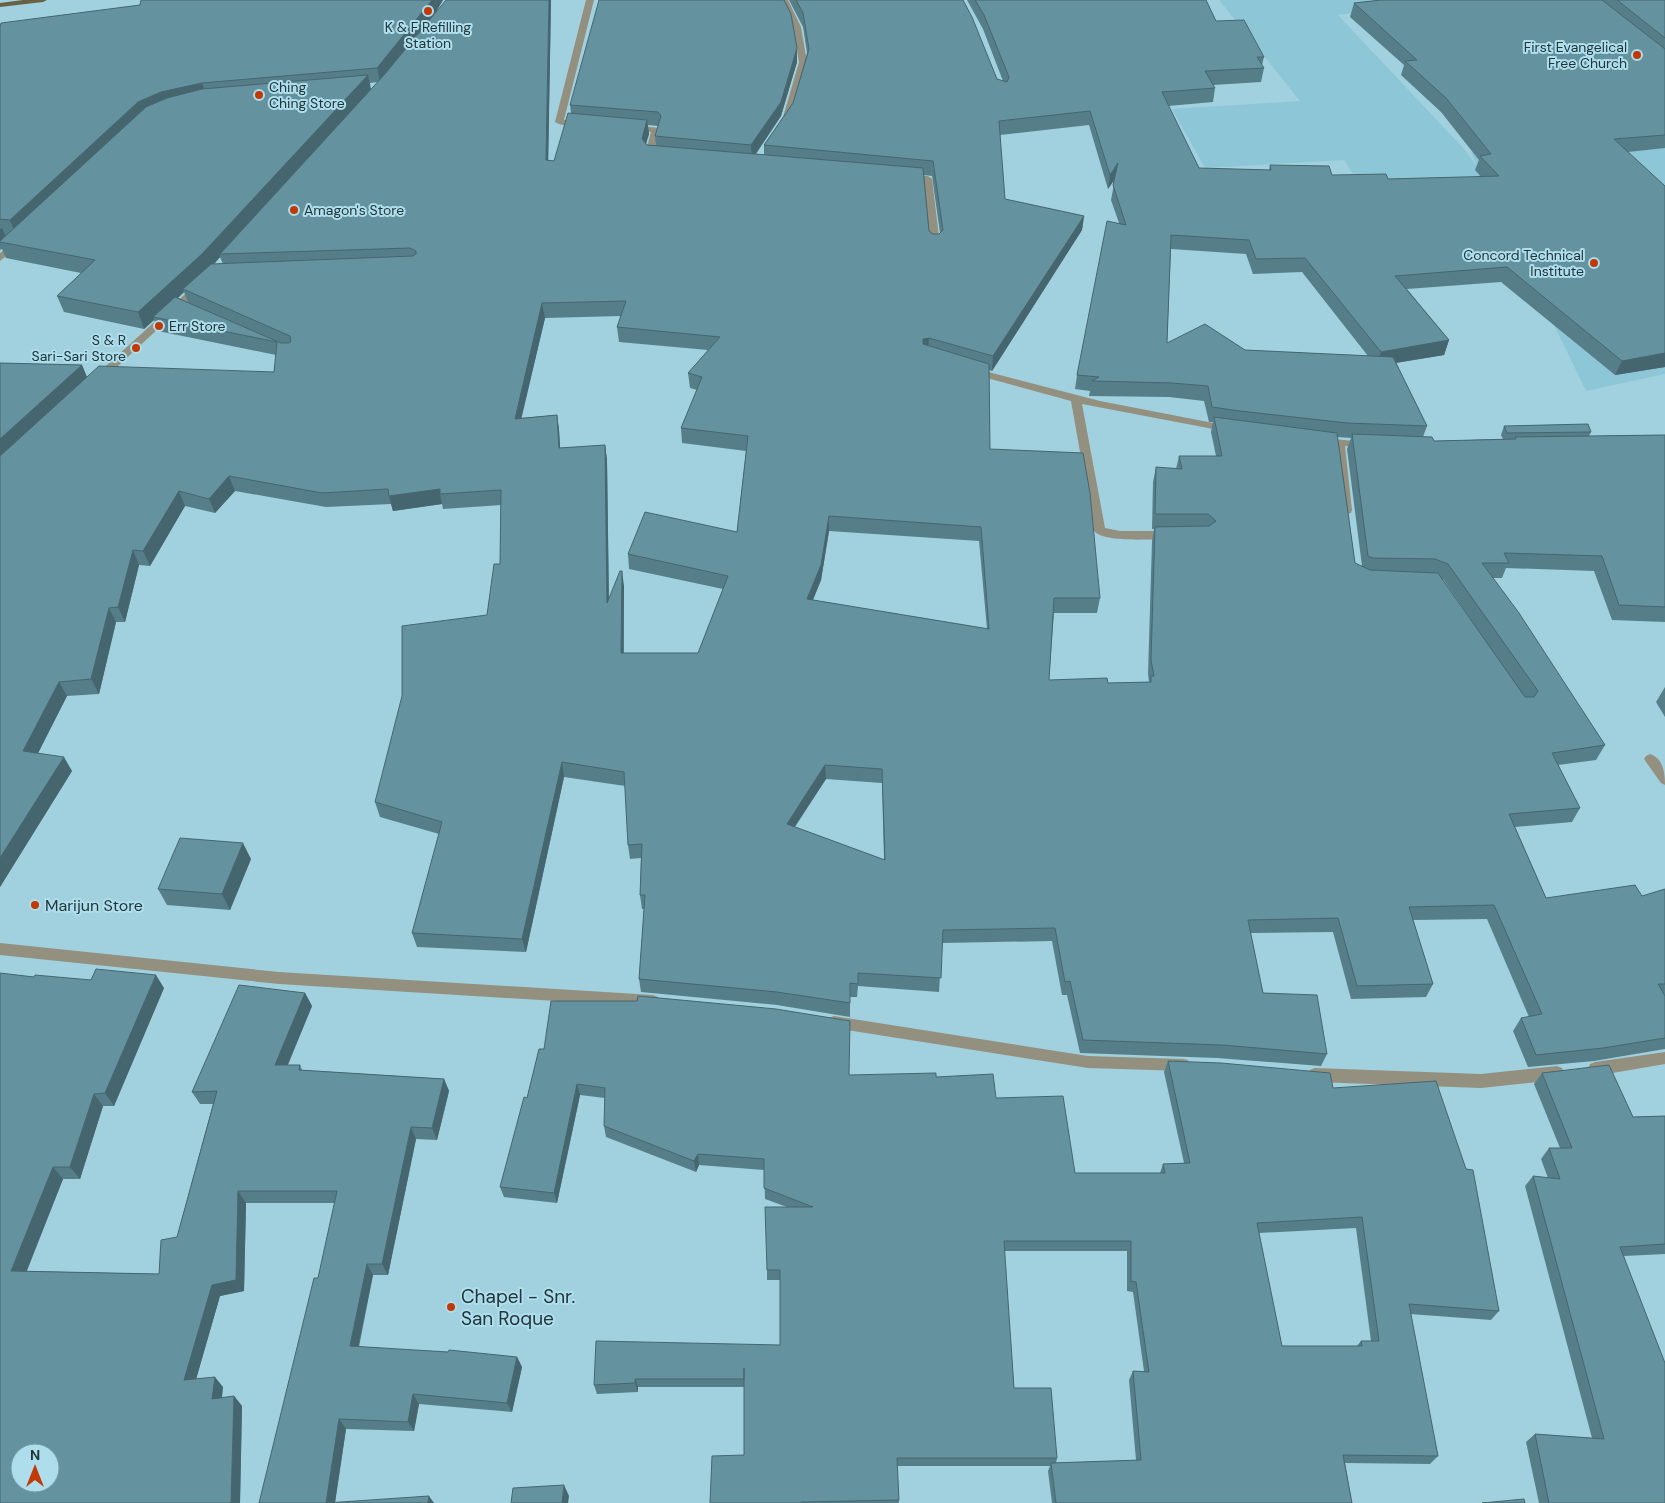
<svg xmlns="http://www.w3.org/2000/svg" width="1665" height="1503" viewBox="0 0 1665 1503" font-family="'DM Sans',sans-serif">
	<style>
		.built { fill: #8dc7d7 }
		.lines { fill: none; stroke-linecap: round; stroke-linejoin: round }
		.service { fill: #93907f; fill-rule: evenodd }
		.minor { fill: #93907f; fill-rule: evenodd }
		.primary { fill: #686143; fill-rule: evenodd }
		.wall { fill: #567e89; fill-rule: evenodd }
		.shaded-wall { fill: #46666f }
		.building { fill: #64929f; stroke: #46666f; fill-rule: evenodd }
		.poi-dot { fill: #c13907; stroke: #aedeec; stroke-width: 2 }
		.labels { text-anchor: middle; stroke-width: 4; stroke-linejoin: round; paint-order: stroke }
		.far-poi-label { font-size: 14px; fill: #22353b; stroke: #aedeec; text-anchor: end }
		.poi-label { font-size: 16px; fill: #22353b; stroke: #aedeec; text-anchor: start }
		.near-poi-label { font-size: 19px; fill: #22353b; stroke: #aedeec; text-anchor: start }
	</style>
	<rect width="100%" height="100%" fill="#a1d1de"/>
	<path class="built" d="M 1219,0 L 1427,0 L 1430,3 L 1338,15 L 1465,150 L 1478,168 L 1471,152 L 1665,133 L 1665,374 L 1586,391 L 1482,176 L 1358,182 L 1344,160 L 1205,168 L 1172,109 L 1300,101 Z"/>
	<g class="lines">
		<path class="service" d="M 1650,754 C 1663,758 1665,773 1665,785 L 1661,783 L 1644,759 L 1646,756 Z"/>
		<g class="minor">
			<path d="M 586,0 L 594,0 L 564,120 L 580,121 L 584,124 C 578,128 561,126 555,122 Z"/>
			<path d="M 780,0 L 788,0 L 801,27 L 807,62 L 791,117 L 784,124 L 780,121 L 783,117 L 799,62 L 793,27 Z"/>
			<path d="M 633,125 L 659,128 L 660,130 L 654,151 L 659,152 L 659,156 L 646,156 L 645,154 L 651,132 L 630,130 L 630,126 Z"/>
			<path d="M 908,174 L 928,176 L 932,179 L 940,245 L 938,247 L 932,247 L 930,245 L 924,181 L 905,179 L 904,177 Z"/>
			<path d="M 16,241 L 21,244 L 19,246 L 0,261 L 0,253 Z"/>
			<path d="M 198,284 L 201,285 L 201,289 L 104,379 L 96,379 L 96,375 L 195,285 Z"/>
			<path d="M 973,368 L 1100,401 L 1229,426 L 1234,429 L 1229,432 L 1082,404 L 1105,528 L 1120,531 L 1168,531 L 1174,535 L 1168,539 C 1152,539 1105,543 1094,531 L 1071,401 L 969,373 L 969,369 Z"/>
			<path d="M 1323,438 L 1365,442 L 1370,445 L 1365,448 L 1345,446 L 1352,510 L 1351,513 L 1347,514 L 1342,510 L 1334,445 L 1319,443 L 1318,441 L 1319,439 Z"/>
			<path d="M 0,943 L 279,972 L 653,995 L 658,997 L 660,1001 L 658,1005 L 653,1007 L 279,984 L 0,955 Z"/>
			<path d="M 834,1016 L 1088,1056 L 1183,1059 L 1188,1060 L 1190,1065 L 1188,1070 L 1183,1071 L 1088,1068 L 834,1028 L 829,1026 L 827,1022 L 829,1018 Z"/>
			<path d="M 1665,1052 L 1665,1064 L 1595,1076 L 1590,1074 L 1588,1069 L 1590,1064 L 1595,1062 Z"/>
			<path d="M 1557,1066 L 1562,1068 L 1564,1073 L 1562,1078 L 1557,1080 L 1481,1088 L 1315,1082 L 1310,1080 L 1308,1075 L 1310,1070 L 1315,1068 L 1481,1074 Z"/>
		</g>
		<path class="primary" d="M 23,0 L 47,0 L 43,2 L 0,7 L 0,3 Z"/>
	</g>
	<g class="wall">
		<path d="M 141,0 L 443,0 L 437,10 L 551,0 L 548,160 L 554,161 L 571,113 L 570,105 L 797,62 L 781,116 L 756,154 L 764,155 L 764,145 L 793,103 L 807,53 L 803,27 L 789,0 L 963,0 L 997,79 L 1003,81 L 983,29 L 967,0 L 1206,0 L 1216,21 L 1264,57 L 1262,65 L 1264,68 L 1261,82 L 1213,85 L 1215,88 L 1213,102 L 1168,106 L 1199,168 L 1269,170 L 1270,165 L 1332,175 L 1388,179 L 1481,177 L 1475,170 L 1479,160 L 1441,112 L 1401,75 L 1404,65 L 1350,17 L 1354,3 L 1381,0 L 1665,0 L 1665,148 L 1628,152 L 1665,367 L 1615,375 L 1501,282 L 1407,289 L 1449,340 L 1444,355 L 1396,363 L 1427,426 L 1423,437 L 1434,441 L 1503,439 L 1501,435 L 1504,426 L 1591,432 L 1589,436 L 1665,435 L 1665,622 L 1612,620 L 1594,571 L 1506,568 L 1502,578 L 1492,578 L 1605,745 L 1596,760 L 1558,765 L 1580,808 L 1572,822 L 1515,827 L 1546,898 L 1642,896 L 1665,889 L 1665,1049 L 1594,1061 L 1528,1067 L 1513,1031 L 1521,1018 L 1529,1017 L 1487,919 L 1413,920 L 1433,984 L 1426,997 L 1351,999 L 1333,932 L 1250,933 L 1263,993 L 1327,1054 L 1321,1066 L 1217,1058 L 1080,1053 L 1067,995 L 1062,995 L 1052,941 L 942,943 L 939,992 L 858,986 L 857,997 L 850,997 L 850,1017 L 777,1005 L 641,992 L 639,979 L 644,909 L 642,909 L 640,895 L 641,858 L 630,859 L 628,845 L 625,786 L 564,777 L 526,952 L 417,947 L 412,933 L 439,834 L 380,817 L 375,802 L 487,615 L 500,564 L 501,505 L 443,509 L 442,504 L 393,511 L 391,504 L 326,507 L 235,491 L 215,513 L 185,506 L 150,566 L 139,565 L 125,622 L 116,622 L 99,694 L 67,696 L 38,753 L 72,771 L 0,887 L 0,363 L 82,365 L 87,377 L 274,372 L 276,355 L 158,331 L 154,320 L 144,329 L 64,312 L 57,296 L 81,273 L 6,258 L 2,249 L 0,250 L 0,27 L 140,5 ZM 378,82 L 371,90 L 370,83 ZM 648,125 L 658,126 L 655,136 L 656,145 L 647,145 L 646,143 L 649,134 ZM 1089,125 L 1108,189 L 1115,179 L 1111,200 L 1119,223 L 1077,375 L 1075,389 L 1090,391 L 1089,396 L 1169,397 L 1204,401 L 1209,422 L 1213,422 L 1211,432 L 1216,456 L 1179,456 L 1176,469 L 1156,467 L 1153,482 L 1152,529 L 1154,529 L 1152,541 L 1148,674 L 1149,682 L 1108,683 L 1049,680 L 1054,613 L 1097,613 L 1100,598 L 990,449 L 989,370 L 992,371 L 1082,230 L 1084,216 L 1005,199 L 1000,135 ZM 924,175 L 932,176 L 940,233 L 939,234 L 933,234 L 929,231 ZM 1171,249 L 1246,254 L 1253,274 L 1302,272 L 1368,356 L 1245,350 L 1167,343 ZM 220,257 L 223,264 L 214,264 ZM 184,292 L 188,302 L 178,298 ZM 621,316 L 617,327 L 619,342 L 708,350 L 688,373 L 690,388 L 697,390 L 681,428 L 682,443 L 746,451 L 737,532 L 628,554 L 629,569 L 723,589 L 698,653 L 624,653 L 624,586 L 609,599 L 607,460 L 605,445 L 560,448 L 559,430 L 557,415 L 521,418 L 545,318 ZM 1337,437 L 1351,438 L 1347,449 L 1362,566 L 1355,563 ZM 829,531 L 979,541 L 987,629 L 813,600 L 821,580 ZM 1442,579 L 1443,579 L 1487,643 ZM 826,779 L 882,783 L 884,860 L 795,827 Z"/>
		<path d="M 1665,687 L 1665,717 L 1656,702 Z"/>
		<path d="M 251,859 L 230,910 L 167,905 L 158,889 Z"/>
		<path d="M 34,977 L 164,988 L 114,1106 L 103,1106 L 80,1179 L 63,1179 L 27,1271 L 159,1274 L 177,1237 L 213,1104 L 200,1104 L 192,1092 L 305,993 L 312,1006 L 288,1065 L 300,1065 L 302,1070 L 444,1079 L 449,1091 L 437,1140 L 416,1139 L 388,1275 L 373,1275 L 359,1347 L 517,1357 L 522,1367 L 512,1412 L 419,1404 L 414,1431 L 346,1429 L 335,1502 L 259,1503 L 318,1278 L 335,1203 L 246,1203 L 244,1291 L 220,1296 L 196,1379 L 223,1387 L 222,1398 L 234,1396 L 242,1406 L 240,1503 L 0,1503 Z"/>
		<path d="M 539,1049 L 849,1075 L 936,1077 L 996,1098 L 1075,1173 L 1160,1173 L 1163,1164 L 1184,1163 L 1164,1072 L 1168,1061 L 1333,1088 L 1499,1311 L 1491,1320 L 1410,1314 L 1438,1456 L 1430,1464 L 1345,1463 L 1352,1503 L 1052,1503 L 1048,1471 L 1050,1466 L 897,1466 L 899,1503 L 710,1503 L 744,1455 L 744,1387 L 638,1387 L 638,1392 L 597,1394 L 594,1385 L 780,1345 L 780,1280 L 767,1280 L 767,1270 L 787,1207 L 765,1199 L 764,1170 L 699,1165 L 696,1172 L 606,1137 L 604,1126 L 605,1098 L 580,1095 L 557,1203 L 504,1197 L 500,1187 L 527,1098 ZM 1356,1228 L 1371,1341 L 1361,1341 L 1357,1346 L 1282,1346 L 1259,1233 ZM 1004,1251 L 1127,1251 L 1127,1291 L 1133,1292 L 1144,1371 L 1133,1371 L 1129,1380 L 1136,1460 L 1056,1463 L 1057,1458 L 1014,1388 Z"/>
		<path d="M 1542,1073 L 1633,1117 L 1665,1116 L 1665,1254 L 1624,1256 L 1665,1503 L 1539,1503 L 1526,1442 L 1535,1434 L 1592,1438 L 1525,1186 L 1533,1176 L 1548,1178 L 1541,1159 L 1549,1148 L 1560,1148 L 1534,1084 Z"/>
	</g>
	<g class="shaded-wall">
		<path d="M 432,0 L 443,0 L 437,10 L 380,82 L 377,68 Z"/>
		<path d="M 549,0 L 551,0 L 548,174 L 546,160 Z"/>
		<path d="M 797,48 L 797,62 L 781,116 L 752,159 L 751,145 Z"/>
		<path d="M 368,75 L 371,91 L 220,254 L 220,257 L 208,271 L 183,289 L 184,292 L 156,318 L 153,317 L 154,320 L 144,329 L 138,312 Z"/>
		<path d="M 202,83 L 207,97 L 16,235 L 10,220 L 138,102 L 161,92 Z"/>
		<path d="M 647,120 L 649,134 L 643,154 L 642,139 Z"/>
		<path d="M 1118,163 L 1116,177 L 1108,189 L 1110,175 Z"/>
		<path d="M 1084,216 L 1082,230 L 992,371 L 993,356 Z"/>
		<path d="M 2,228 L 8,242 L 0,242 L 0,229 Z"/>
		<path d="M 542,303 L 545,318 L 518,433 L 515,419 Z"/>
		<path d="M 929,338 L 928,352 L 922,359 L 923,339 Z"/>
		<path d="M 1449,340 L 1444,355 L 1376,366 L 1381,352 Z"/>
		<path d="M 1665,353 L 1665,367 L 1615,375 L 1622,361 Z"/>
		<path d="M 82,365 L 88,380 L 0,460 L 0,439 Z"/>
		<path d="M 557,415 L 559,430 L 561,463 L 559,448 Z"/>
		<path d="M 605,445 L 607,460 L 609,618 L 607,603 Z"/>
		<path d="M 229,476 L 235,491 L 215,513 L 209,499 Z"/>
		<path d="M 440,489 L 440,494 L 442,504 L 393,511 L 389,496 Z"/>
		<path d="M 179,491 L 185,506 L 150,566 L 143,551 Z"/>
		<path d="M 829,516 L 829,531 L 821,580 L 807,614 L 807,599 Z"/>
		<path d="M 133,550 L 139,565 L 125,622 L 118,607 Z"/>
		<path d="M 622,571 L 624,586 L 623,668 L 621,653 Z"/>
		<path d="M 109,608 L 116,622 L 99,694 L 91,679 Z"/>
		<path d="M 59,682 L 67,696 L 32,765 L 23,751 Z"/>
		<path d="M 64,757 L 72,771 L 0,887 L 0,858 Z"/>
		<path d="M 562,762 L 564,777 L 526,952 L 522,939 Z"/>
		<path d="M 825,765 L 826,779 L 787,838 L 787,824 Z"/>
		<path d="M 243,843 L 251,859 L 230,910 L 222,894 Z"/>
		<path d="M 156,975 L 164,988 L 114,1106 L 105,1093 Z"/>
		<path d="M 305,993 L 312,1006 L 282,1078 L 275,1065 Z"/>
		<path d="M 444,1079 L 449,1091 L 437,1140 L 432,1128 Z"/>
		<path d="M 577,1084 L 580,1095 L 557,1203 L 554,1193 Z"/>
		<path d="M 94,1094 L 103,1106 L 80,1179 L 70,1167 Z"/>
		<path d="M 411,1127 L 416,1139 L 388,1275 L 382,1264 Z"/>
		<path d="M 698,1154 L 699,1165 L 696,1172 L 694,1161 Z"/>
		<path d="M 53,1167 L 63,1179 L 22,1282 L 11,1271 Z"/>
		<path d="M 238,1191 L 246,1203 L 244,1291 L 220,1296 L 193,1390 L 184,1380 Z"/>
		<path d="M 367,1264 L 373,1275 L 356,1357 L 350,1346 Z"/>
		<path d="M 517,1357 L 522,1367 L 512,1412 L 507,1403 Z"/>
		<path d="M 215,1377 L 223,1387 L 220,1409 L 212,1399 Z"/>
		<path d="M 635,1379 L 638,1387 L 638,1392 L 635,1383 Z"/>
		<path d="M 413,1394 L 419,1404 L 414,1431 L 408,1422 Z"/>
		<path d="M 234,1396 L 242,1406 L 240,1503 L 231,1503 Z"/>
		<path d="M 339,1419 L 346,1429 L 335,1503 L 326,1503 Z"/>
		<path d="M 564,1485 L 569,1496 L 568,1503 L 562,1503 Z"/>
		<path d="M 429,1496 L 434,1503 L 428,1503 Z"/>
	</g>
	<g class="building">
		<path d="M 141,0 L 432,0 L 377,68 L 202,83 L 161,92 L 138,102 L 10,220 L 0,219 L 0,27 L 1,23 L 140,5 Z"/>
		<path d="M 446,0 L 549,0 L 546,160 L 554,161 L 568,113 L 647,120 L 642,139 L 647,145 L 923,168 L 929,231 L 933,234 L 939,234 L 943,230 L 933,161 L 764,145 L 793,103 L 809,49 L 803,13 L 796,0 L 963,0 L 972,17 L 997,79 L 1007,82 L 1009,77 L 984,15 L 975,0 L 1206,0 L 1216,21 L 1244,20 L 1264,57 L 1257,57 L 1264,68 L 1205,71 L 1215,88 L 1162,92 L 1199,168 L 1271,170 L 1270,165 L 1329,166 L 1332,175 L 1386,174 L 1388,179 L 1499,176 L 1480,156 L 1491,154 L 1446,98 L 1405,61 L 1417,60 L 1354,3 L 1381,0 L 1602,0 L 1665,49 L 1665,135 L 1614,139 L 1665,186 L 1665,353 L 1622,361 L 1507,267 L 1395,276 L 1449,340 L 1381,352 L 1305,258 L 1256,259 L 1249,240 L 1171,235 L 1167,343 L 1205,324 L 1245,350 L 1393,357 L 1427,426 L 1347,423 L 1240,411 L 1212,407 L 1208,386 L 1172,383 L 1092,381 L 1099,377 L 1077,375 L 1107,221 L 1126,225 L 1113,185 L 1118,163 L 1110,175 L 1090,111 L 999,121 L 1005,199 L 1084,216 L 993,356 L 929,338 L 923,339 L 923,344 L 989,364 L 990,449 L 1083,453 L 1090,493 L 1100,598 L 1054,598 L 1049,680 L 1107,678 L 1108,683 L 1151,682 L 1151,676 L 1154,676 L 1151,660 L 1155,527 L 1209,526 L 1216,521 L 1208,514 L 1155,514 L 1156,467 L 1182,469 L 1179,456 L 1222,456 L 1214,417 L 1337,433 L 1355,563 L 1370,570 L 1438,573 L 1525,697 L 1534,697 L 1538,691 L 1448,564 L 1435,559 L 1373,558 L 1368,556 L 1352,434 L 1432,437 L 1434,441 L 1516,439 L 1515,437 L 1665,435 L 1665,607 L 1619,605 L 1602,556 L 1504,553 L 1509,563 L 1482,563 L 1519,613 L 1605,745 L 1552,753 L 1580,808 L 1509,814 L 1546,898 L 1635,885 L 1642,896 L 1665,889 L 1665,984 L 1658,984 L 1665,996 L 1665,1038 L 1603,1048 L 1536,1055 L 1521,1018 L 1542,1014 L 1494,905 L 1409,907 L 1433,984 L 1357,986 L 1338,918 L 1248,920 L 1263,993 L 1317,995 L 1327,1054 L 1222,1045 L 1083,1040 L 1070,981 L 1065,982 L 1055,928 L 943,930 L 941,978 L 858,973 L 858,984 L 850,983 L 850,1003 L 777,992 L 639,979 L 645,895 L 640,895 L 642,844 L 628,845 L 624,772 L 562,762 L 522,939 L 412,933 L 442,822 L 375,802 L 402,696 L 402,626 L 487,615 L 494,564 L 500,564 L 501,490 L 440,494 L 440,489 L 389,496 L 388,489 L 322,493 L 229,476 L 209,499 L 179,491 L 143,551 L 133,550 L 118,607 L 109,608 L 91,679 L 59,682 L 23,751 L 64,757 L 0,858 L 0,456 L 99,366 L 274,372 L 277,342 L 153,317 L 175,297 L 281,343 L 289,343 L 291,341 L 290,336 L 183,289 L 211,264 L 413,256 L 416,254 L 416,251 L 410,248 L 220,254 L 384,75 ZM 626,301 L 617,327 L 720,337 L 688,373 L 702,377 L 681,428 L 748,436 L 737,532 L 645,512 L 628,554 L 728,576 L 698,653 L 621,653 L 622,571 L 620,571 L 607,603 L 605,445 L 559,448 L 557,415 L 515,419 L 542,303 ZM 829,516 L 981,527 L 989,629 L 807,599 L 821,565 ZM 825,765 L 882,769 L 885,860 L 787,824 Z"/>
		<path d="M 599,0 L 784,0 L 791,14 L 797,48 L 781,102 L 751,145 L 655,136 L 661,116 L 658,112 L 570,105 Z"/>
		<path d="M 1617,0 L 1665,0 L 1665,38 Z"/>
		<path d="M 368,75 L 202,254 L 138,312 L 57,296 L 95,260 L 0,242 L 0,241 L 146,107 L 167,98 L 202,89 Z"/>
		<path d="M 0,363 L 82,365 L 0,439 Z"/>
		<path d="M 1588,424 L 1591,432 L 1507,433 L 1504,426 Z"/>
		<path d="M 180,838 L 243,843 L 222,894 L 158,889 Z"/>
		<path d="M 96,969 L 156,975 L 105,1093 L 94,1094 L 70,1167 L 53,1167 L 11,1271 L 159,1274 L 161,1240 L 177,1237 L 217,1091 L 192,1092 L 239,985 L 305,993 L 275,1065 L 300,1065 L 299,1070 L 444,1079 L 432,1128 L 411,1127 L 382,1264 L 367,1264 L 350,1346 L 448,1352 L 449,1350 L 517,1357 L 507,1403 L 413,1394 L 408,1422 L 339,1419 L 326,1503 L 429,1496 L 428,1503 L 259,1503 L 314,1278 L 318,1278 L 337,1191 L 238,1191 L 236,1280 L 212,1285 L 184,1380 L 215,1377 L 212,1399 L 234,1396 L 231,1503 L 0,1503 L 0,973 L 34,977 L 35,975 L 91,980 ZM 20,1453 L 50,1453 L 50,1483 L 20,1483 Z"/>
		<path d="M 638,996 L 776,1009 L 850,1021 L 849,1075 L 936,1073 L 936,1077 L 993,1074 L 996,1098 L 1063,1096 L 1075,1173 L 1165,1173 L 1163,1164 L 1190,1163 L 1168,1061 L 1221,1063 L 1330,1073 L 1333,1088 L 1436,1081 L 1466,1169 L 1473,1170 L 1499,1311 L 1409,1304 L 1438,1456 L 1343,1455 L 1352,1503 L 1056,1503 L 1051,1463 L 1141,1460 L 1133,1371 L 1149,1372 L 1136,1282 L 1131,1281 L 1131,1241 L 1004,1241 L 1014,1388 L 1051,1388 L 1057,1458 L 897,1458 L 899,1500 L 801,1502 L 801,1503 L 710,1503 L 712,1456 L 744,1455 L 744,1368 L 744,1379 L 635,1379 L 635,1383 L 594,1385 L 596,1341 L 780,1345 L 780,1270 L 767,1270 L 765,1207 L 813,1207 L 764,1188 L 764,1159 L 698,1154 L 694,1161 L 604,1126 L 605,1088 L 577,1084 L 554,1193 L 500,1187 L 524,1097 L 527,1098 L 539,1049 L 544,1049 L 551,1001 L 637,1001 ZM 1362,1217 L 1379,1341 L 1361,1341 L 1362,1346 L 1282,1346 L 1257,1223 Z"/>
		<path d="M 1609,1065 L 1633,1117 L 1665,1116 L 1665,1244 L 1620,1247 L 1665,1363 L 1665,1503 L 1549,1503 L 1535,1434 L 1604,1439 L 1533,1176 L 1560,1179 L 1549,1148 L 1572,1148 L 1542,1073 Z"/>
		<path d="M 564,1485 L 562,1503 L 511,1503 L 513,1488 Z"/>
		<path d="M 1524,1499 L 1525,1503 L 1482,1503 Z"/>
	</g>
	<g class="poi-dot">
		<circle cx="428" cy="11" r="5"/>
		<circle cx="1637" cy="55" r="5"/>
		<circle cx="259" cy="95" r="5"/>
		<circle cx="294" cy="210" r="5"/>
		<circle cx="1594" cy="263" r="5"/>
		<circle cx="159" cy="326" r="5"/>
		<circle cx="136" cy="348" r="5"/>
		<circle cx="35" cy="905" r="5"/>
		<circle cx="451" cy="1307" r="5"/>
	</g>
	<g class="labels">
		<g class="far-poi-label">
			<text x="428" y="32" text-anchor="middle">K &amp; F Refilling<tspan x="428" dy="16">Station</tspan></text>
			<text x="1627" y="52">First Evangelical<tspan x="1627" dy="16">Free Church</tspan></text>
			<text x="269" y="92" text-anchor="start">Ching<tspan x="269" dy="16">Ching Store</tspan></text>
			<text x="304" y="215" text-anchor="start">Amagon's Store</text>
			<text x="1584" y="260">Concord Technical<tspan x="1584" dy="16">Institute</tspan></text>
			<text x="169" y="331" text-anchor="start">Err Store</text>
			<text x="126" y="345">S &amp; R<tspan x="126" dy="16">Sari-Sari Store</tspan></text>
		</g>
		<g class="poi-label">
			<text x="45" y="911">Marijun Store</text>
		</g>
		<g class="near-poi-label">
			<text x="461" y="1303">Chapel - Snr.<tspan x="461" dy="22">San Roque</tspan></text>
		</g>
	</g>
	<g transform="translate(35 1468)"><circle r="24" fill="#aedeec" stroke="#769aa5"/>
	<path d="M0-4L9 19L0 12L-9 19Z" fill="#c13907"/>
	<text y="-8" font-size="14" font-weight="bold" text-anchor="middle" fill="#22353b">N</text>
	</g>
</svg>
